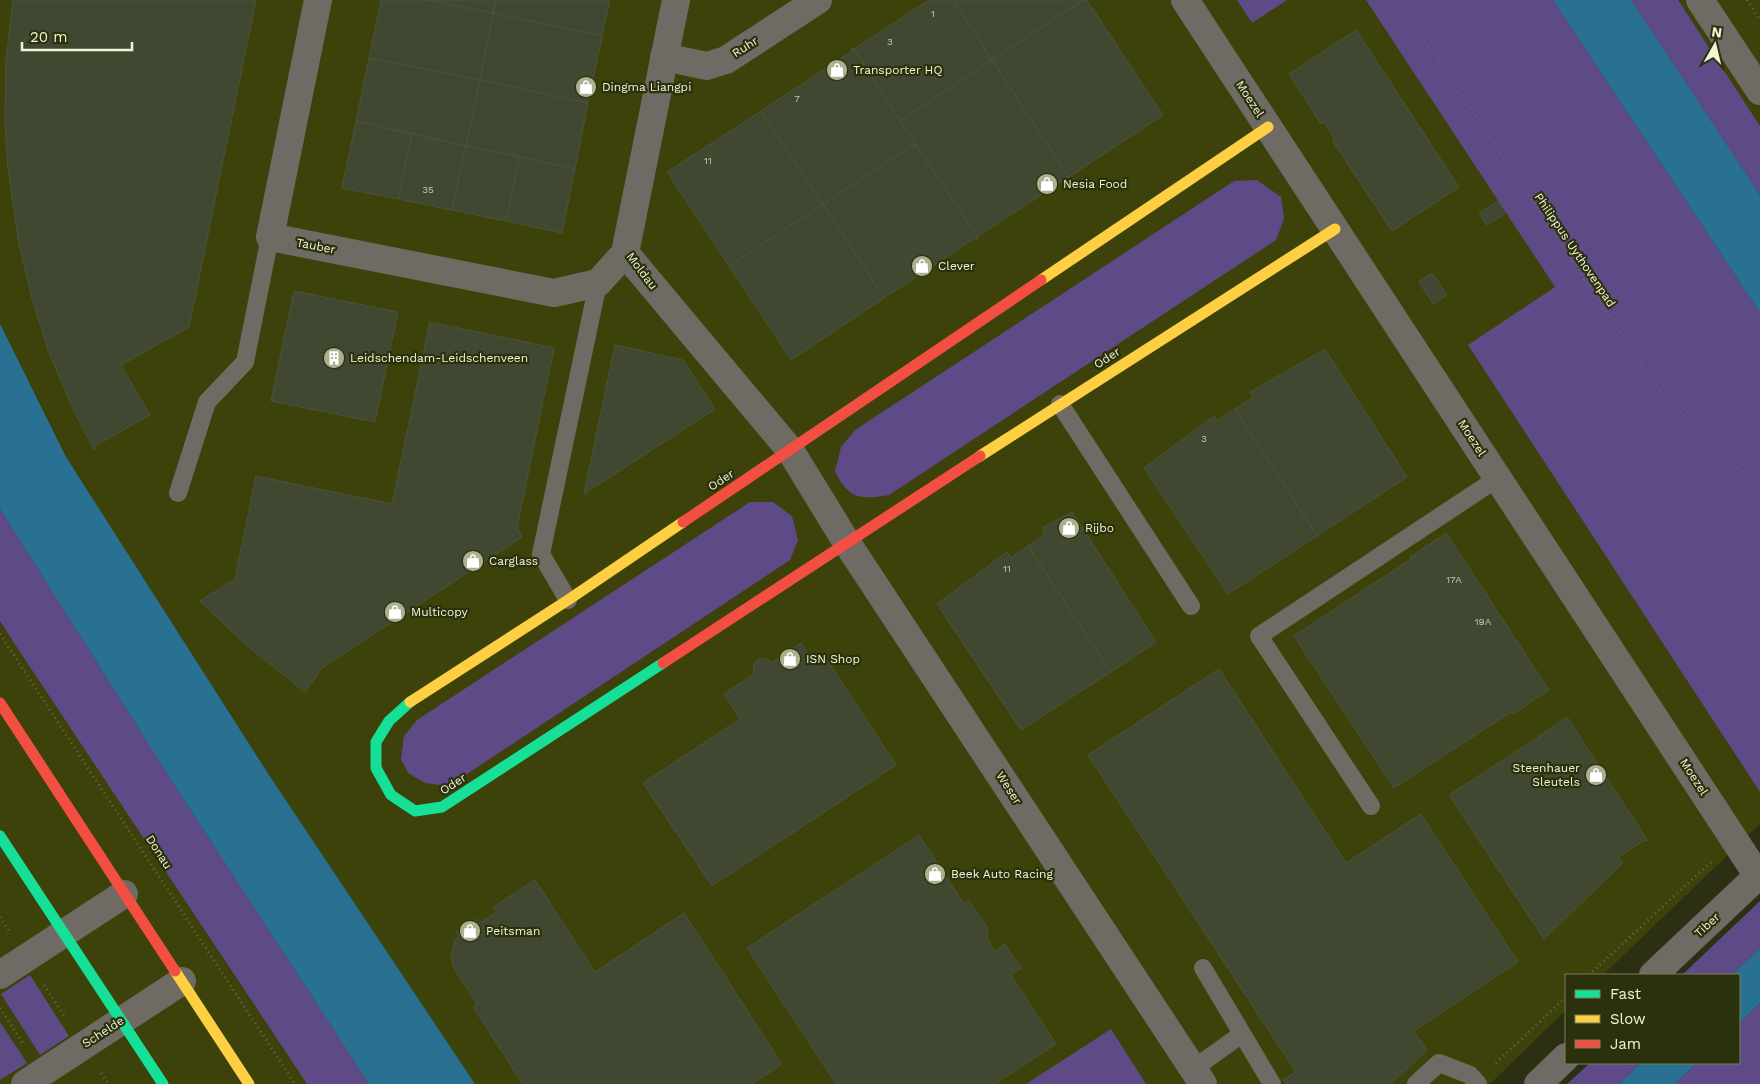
<svg xmlns="http://www.w3.org/2000/svg" width="1760" height="1084" viewBox="0 0 1760 1084" font-family="'Work Sans',sans-serif">
	<style>
		.built { fill: #3c4209 }
		.green { fill: #5d4a87 }
		.water { fill: #297193 }
		.building { fill: #404831; stroke: #4b533c }
		.lines { fill: none; stroke-linecap: round; stroke-linejoin: round }
		.path { stroke: #686658; stroke-width: 3; stroke-dasharray: 1 4; stroke-linecap: butt }
		.lane { stroke: #706a64; stroke-width: 18 }
		.street { stroke: #706a64; stroke-width: 28 }
		.fast { stroke: #16e098; stroke-width: 11 }
		.slow { stroke: #ffcf43; stroke-width: 11 }
		.jam { stroke: #f24e42; stroke-width: 11 }
		.labels { text-anchor: middle; stroke-width: 4.5; stroke-linejoin: round; paint-order: stroke }
		.number-label { font-size: 10px; fill: #c4caac }
		.street-label { font-size: 12px; fill: #f0f6d5; stroke: #2b300d }
		.poi-label { font-size: 12px; fill: #f0f6d5; stroke: #2b300d; text-anchor: start }
	</style>
	<rect width="100%" height="100%" fill="#2c2f12"/>
	<path class="built" d="M 0,0 L 1760,0 L 1760,824 L 1603,975 L 1566,975 L 1566,1010 L 1490,1084 L 0,1084 Z"/>
	<g class="green">
		<path d="M 1237,0 L 1287,0 L 1252,23 Z"/>
		<path d="M 1366,0 L 1553,0 L 1760,313 L 1760,792 L 1468,345 L 1555,287 Z"/>
		<path d="M 1631,0 L 1678,0 L 1760,126 L 1760,195 Z"/>
		<path d="M 1257,180 L 1281,197 L 1284,219 L 1276,240 L 889,495 C 860,500 848,499 835,471 L 841,447 L 855,430 L 1234,181 Z"/>
		<path d="M 750,502 L 773,502 L 792,516 L 798,540 L 790,560 L 455,782 L 440,785 L 425,783 L 408,773 L 401,759 L 404,736 L 417,720 Z"/>
		<path d="M 0,509 L 180,794 L 369,1084 L 307,1084 L 16,646 L 0,621 Z"/>
		<path d="M 1760,901 L 1760,948 L 1732,975 L 1682,975 Z"/>
		<path d="M 30,975 L 69,1036 L 40,1055 L 1,994 Z"/>
		<path d="M 1760,1003 L 1760,1084 L 1675,1084 L 1697,1063 L 1739,1063 L 1739,1023 Z"/>
		<path d="M 0,1022 L 27,1063 L 0,1080 Z"/>
		<path d="M 1111,1029 L 1146,1084 L 1026,1084 Z"/>
		<path d="M 1590,1063 L 1641,1063 L 1619,1084 L 1567,1084 Z"/>
	</g>
	<g class="water">
		<path d="M 1553,0 L 1631,0 L 1760,195 L 1760,313 Z"/>
		<path d="M 0,324 L 66,457 L 267,772 L 475,1084 L 369,1084 L 180,794 L 0,509 Z"/>
		<path d="M 1760,948 L 1760,1003 L 1739,1023 L 1739,975 L 1732,975 Z"/>
		<path d="M 1641,1063 L 1697,1063 L 1675,1084 L 1619,1084 Z"/>
	</g>
	<g class="building">
		<path d="M 13,0 L 256,0 L 189,327 L 121,365 L 150,415 L 102,442 L 95,446 L 96,448 L 94,450 L 73,409 L 48,350 L 31,295 L 19,244 L 8,169 L 5,124 L 6,60 Z"/>
		<path d="M 381,0 L 429,0 L 493,13 L 480,80 L 369,58 Z"/>
		<path d="M 429,0 L 496,0 L 493,13 Z"/>
		<path d="M 496,0 L 610,0 L 602,36 L 493,13 Z"/>
		<path d="M 929,0 L 953,0 L 992,60 L 900,121 L 854,49 Z"/>
		<path d="M 953,0 L 1084,0 L 992,60 Z"/>
		<path d="M 1084,0 L 1087,0 L 1163,115 L 1069,177 L 992,60 Z"/>
		<path d="M 493,13 L 602,36 L 588,103 L 480,80 Z"/>
		<path d="M 1356,30 L 1459,187 L 1392,231 L 1332,140 L 1335,139 L 1324,122 L 1321,124 L 1289,74 Z"/>
		<path d="M 853,48 L 915,144 L 823,204 L 761,111 L 852,51 L 851,49 Z"/>
		<path d="M 369,58 L 480,80 L 466,146 L 356,121 Z"/>
		<path d="M 992,60 L 1069,177 L 977,237 L 900,121 Z"/>
		<path d="M 480,80 L 588,103 L 575,169 L 466,146 Z"/>
		<path d="M 761,111 L 823,204 L 729,266 L 667,172 Z"/>
		<path d="M 356,121 L 412,134 L 398,199 L 342,188 Z"/>
		<path d="M 412,134 L 466,146 L 452,210 L 398,199 Z"/>
		<path d="M 915,144 L 978,238 L 977,240 L 975,238 L 884,298 L 823,204 Z"/>
		<path d="M 466,146 L 520,157 L 506,221 L 452,210 Z"/>
		<path d="M 520,157 L 575,169 L 562,233 L 506,221 Z"/>
		<path d="M 1498,201 L 1506,213 L 1487,225 L 1479,213 Z"/>
		<path d="M 823,204 L 884,298 L 791,360 L 729,266 Z"/>
		<path d="M 1432,273 L 1447,295 L 1433,304 L 1419,282 Z"/>
		<path d="M 294,291 L 398,312 L 375,422 L 271,401 Z"/>
		<path d="M 430,322 L 554,348 L 517,528 L 522,537 L 322,668 L 305,692 L 246,645 L 200,601 L 235,579 L 256,476 L 392,504 Z"/>
		<path d="M 615,345 L 683,360 L 715,409 L 584,494 Z"/>
		<path d="M 1325,349 L 1407,477 L 1317,536 L 1235,409 L 1253,397 L 1250,392 Z"/>
		<path d="M 1235,409 L 1317,536 L 1228,594 L 1144,468 L 1214,416 L 1217,421 Z"/>
		<path d="M 1072,512 L 1156,642 L 1111,672 L 1028,546 L 1045,534 L 1042,528 Z"/>
		<path d="M 1446,533 L 1549,690 L 1513,714 L 1511,712 L 1394,788 L 1294,636 L 1411,559 L 1410,557 Z"/>
		<path d="M 1028,546 L 1111,672 L 1021,730 L 937,604 L 1007,552 L 1011,558 Z"/>
		<path d="M 801,643 L 817,668 L 828,661 L 896,765 L 712,886 L 643,783 L 740,719 L 724,694 L 754,674 L 753,667 L 758,659 L 768,659 L 771,663 Z"/>
		<path d="M 1219,669 L 1346,863 L 1421,814 L 1518,962 L 1414,1031 L 1427,1050 L 1391,1084 L 1286,1084 L 1283,1080 L 1296,1072 L 1088,755 Z"/>
		<path d="M 1567,717 L 1648,841 L 1645,840 L 1620,856 L 1619,858 L 1623,863 L 1544,939 L 1449,795 L 1535,739 L 1535,740 L 1540,737 L 1539,736 Z"/>
		<path d="M 919,835 L 964,904 L 969,901 L 988,928 L 987,938 L 995,951 L 1005,944 L 1021,968 L 1011,975 L 1056,1044 L 995,1084 L 836,1084 L 747,948 Z"/>
		<path d="M 535,880 L 595,972 L 684,913 L 782,1064 L 752,1084 L 523,1084 L 473,1007 L 477,1004 L 453,967 L 451,958 L 455,940 L 459,936 L 456,932 L 475,919 L 478,924 L 496,912 L 493,907 Z"/>
	</g>
	<g class="lines">
		<g class="path">
			<path d="M 1397,0 L 1660,391 L 1760,492"/>
			<path d="M 1747,0 L 1760,20"/>
			<path d="M 0,634 L 295,1084"/>
			<path d="M 0,917 L 9,931"/>
			<path d="M 1589,975 L 1711,862"/>
			<path d="M 44,985 L 65,1017"/>
			<path d="M 0,1008 L 24,1045"/>
			<path d="M 1496,1063 L 1566,997"/>
			<path d="M 101,1073 L 109,1084"/>
		</g>
		<g class="lane">
			<path d="M 1060,404 L 1191,606"/>
			<path d="M 178,493 L 207,402 L 245,362 L 270,237"/>
			<path d="M 568,600 L 541,554 L 598,283"/>
			<path d="M 1371,806 L 1259,636 L 1498,478"/>
			<path d="M 1203,968 L 1272,1084"/>
			<path d="M 1193,1069 L 1242,1034"/>
			<path d="M 1416,1084 L 1439,1063 L 1470,1075 L 1478,1084"/>
		</g>
		<g class="street">
			<path d="M 318,0 L 270,237 L 554,293 L 598,283 L 625,253"/>
			<path d="M 676,0 L 625,253 L 790,450 L 847,543 L 1203,1084"/>
			<path d="M 1185,0 L 1758,876"/>
			<path d="M 1700,0 L 1760,91"/>
			<path d="M 664,57 L 707,66 L 726,60 L 818,0"/>
			<path d="M 0,975 L 124,894"/>
			<path d="M 1653,975 L 1760,874"/>
			<path d="M 25,1084 L 182,981"/>
			<path d="M 1538,1084 L 1566,1057"/>
		</g>
		<g class="fast">
			<path d="M 410,702 L 389,721 L 376,742 L 376,768 L 391,795 L 415,811 L 442,807 L 663,663"/>
			<path d="M 0,836 L 163,1084"/>
		</g>
		<g class="slow">
			<path d="M 1041,280 L 1268,127"/>
			<path d="M 980,456 L 1335,229"/>
			<path d="M 410,702 L 568,600 L 683,522"/>
			<path d="M 175,971 L 249,1084"/>
		</g>
		<g class="jam">
			<path d="M 683,522 L 1041,280"/>
			<path d="M 663,663 L 980,456"/>
			<path d="M 0,703 L 175,971"/>
		</g>
	</g>
	<defs>
		<g id="shop-disc" transform="scale(1.125)"><circle r="9.5" fill="#abb091" stroke="#2b300d"/><path d="M-5-2.5h2.3a2.7 3.5 0 0 1 5.4 0H5L5.5 6h-11ZM-1.5-2.5h3a1.5 2.3 0 0 0-3 0Z" fill="#fff"/></g>
		<g id="building-disc" transform="scale(1.125)"><circle r="9.5" fill="#abb091" stroke="#2b300d"/><path d="M-4-6H4V6H1V3H-1V6H-4ZM-2.5-4.3h1.7v1.8h-1.7ZM.8-4.3h1.7v1.8H.8ZM-2.5-1h1.7V.8h-1.7ZM.8-1h1.7V.8H.8Z" fill="#fff"/></g>
	</defs>
	<g fill-rule="evenodd">
		<use href="#shop-disc" x="837" y="70"/>
		<use href="#shop-disc" x="586" y="87"/>
		<use href="#shop-disc" x="1047" y="184"/>
		<use href="#shop-disc" x="922" y="266"/>
		<use href="#building-disc" x="334" y="358"/>
		<use href="#shop-disc" x="1069" y="528"/>
		<use href="#shop-disc" x="473" y="561"/>
		<use href="#shop-disc" x="395" y="612"/>
		<use href="#shop-disc" x="790" y="659"/>
		<use href="#shop-disc" x="1596" y="775"/>
		<use href="#shop-disc" x="935" y="874"/>
		<use href="#shop-disc" x="470" y="931"/>
	</g>
	<g class="labels">
		<g class="number-label">
			<text x="933" y="17">1</text>
			<text x="890" y="45">3</text>
			<text x="797" y="102">7</text>
			<text x="708" y="164">11</text>
			<text x="428" y="193">35</text>
			<text x="1204" y="442">3</text>
			<text x="1007" y="572">11</text>
			<text x="1454" y="583">17A</text>
			<text x="1483" y="625">19A</text>
		</g>
		<g class="street-label">
			<text transform="translate(745 47) rotate(-33)" y="4">Ruhr</text>
			<text transform="translate(1250 99) rotate(57)" y="4">Moezel</text>
			<text transform="translate(316 246) rotate(11)" y="4">Tauber</text>
			<text transform="translate(1575 250) rotate(56)" y="4">Philippus Uythovenpad</text>
			<text transform="translate(642 271) rotate(53)" y="4">Moldau</text>
			<text transform="translate(1107 358) rotate(-33)" y="4">Oder</text>
			<text transform="translate(1472 438) rotate(57)" y="4">Moezel</text>
			<text transform="translate(721 480) rotate(-34)" y="4">Oder</text>
			<text transform="translate(1694 777) rotate(57)" y="4">Moezel</text>
			<text transform="translate(453 784) rotate(-33)" y="4">Oder</text>
			<text transform="translate(1009 788) rotate(57)" y="4">Weser</text>
			<text transform="translate(159 852) rotate(57)" y="4">Donau</text>
			<text transform="translate(1707 925) rotate(-43)" y="4">Tiber</text>
			<text transform="translate(103 1032) rotate(-33)" y="4">Schelde</text>
		</g>
		<g class="poi-label">
			<text x="853" y="74">Transporter HQ</text>
			<text x="602" y="91">Dingma Liangpi</text>
			<text x="1063" y="188">Nesia Food</text>
			<text x="938" y="270">Clever</text>
			<text x="350" y="362">Leidschendam-Leidschenveen</text>
			<text x="1085" y="532">Rijbo</text>
			<text x="489" y="565">Carglass</text>
			<text x="411" y="616">Multicopy</text>
			<text x="806" y="663">ISN Shop</text>
			<text x="1580" y="772" text-anchor="end">Steenhauer<tspan x="1580" dy="14">Sleutels</tspan></text>
			<text x="951" y="878">Beek Auto Racing</text>
			<text x="486" y="935">Peitsman</text>
		</g>
	</g>
	<rect x="1565" y="974" width="175" height="90" fill="#2b300d" stroke="#7a7f5d"/>
	<rect x="1575" y="990" width="25" height="8" fill="#16e098" stroke="#7a7f5d"/>
	<text x="1610" y="999" font-size="15" fill="#f0f6d5">Fast</text>
	<rect x="1575" y="1015" width="25" height="8" fill="#ffcf43" stroke="#7a7f5d"/>
	<text x="1610" y="1024" font-size="15" fill="#f0f6d5">Slow</text>
	<rect x="1575" y="1040" width="25" height="8" fill="#f24e42" stroke="#7a7f5d"/>
	<text x="1610" y="1049" font-size="15" fill="#f0f6d5">Jam</text>
	<g transform="translate(1715 45) rotate(8)" stroke="#2b300d" stroke-width="4" paint-order="stroke">
	<path d="M0-4L9 19L0 12L-9 19Z" fill="#f0f6d5"/>
	<text y="-8" font-size="14" font-weight="bold" text-anchor="middle" fill="#f0f6d5">N</text>
	</g>
	<path d="M22 42v8h110v-8" fill="none" stroke="#f0f6d5" stroke-width="2.5"/>
	<text x="30" y="42" font-size="15" fill="#f0f6d5" stroke="#2b300d" stroke-width="4" paint-order="stroke">20 m</text>
</svg>
